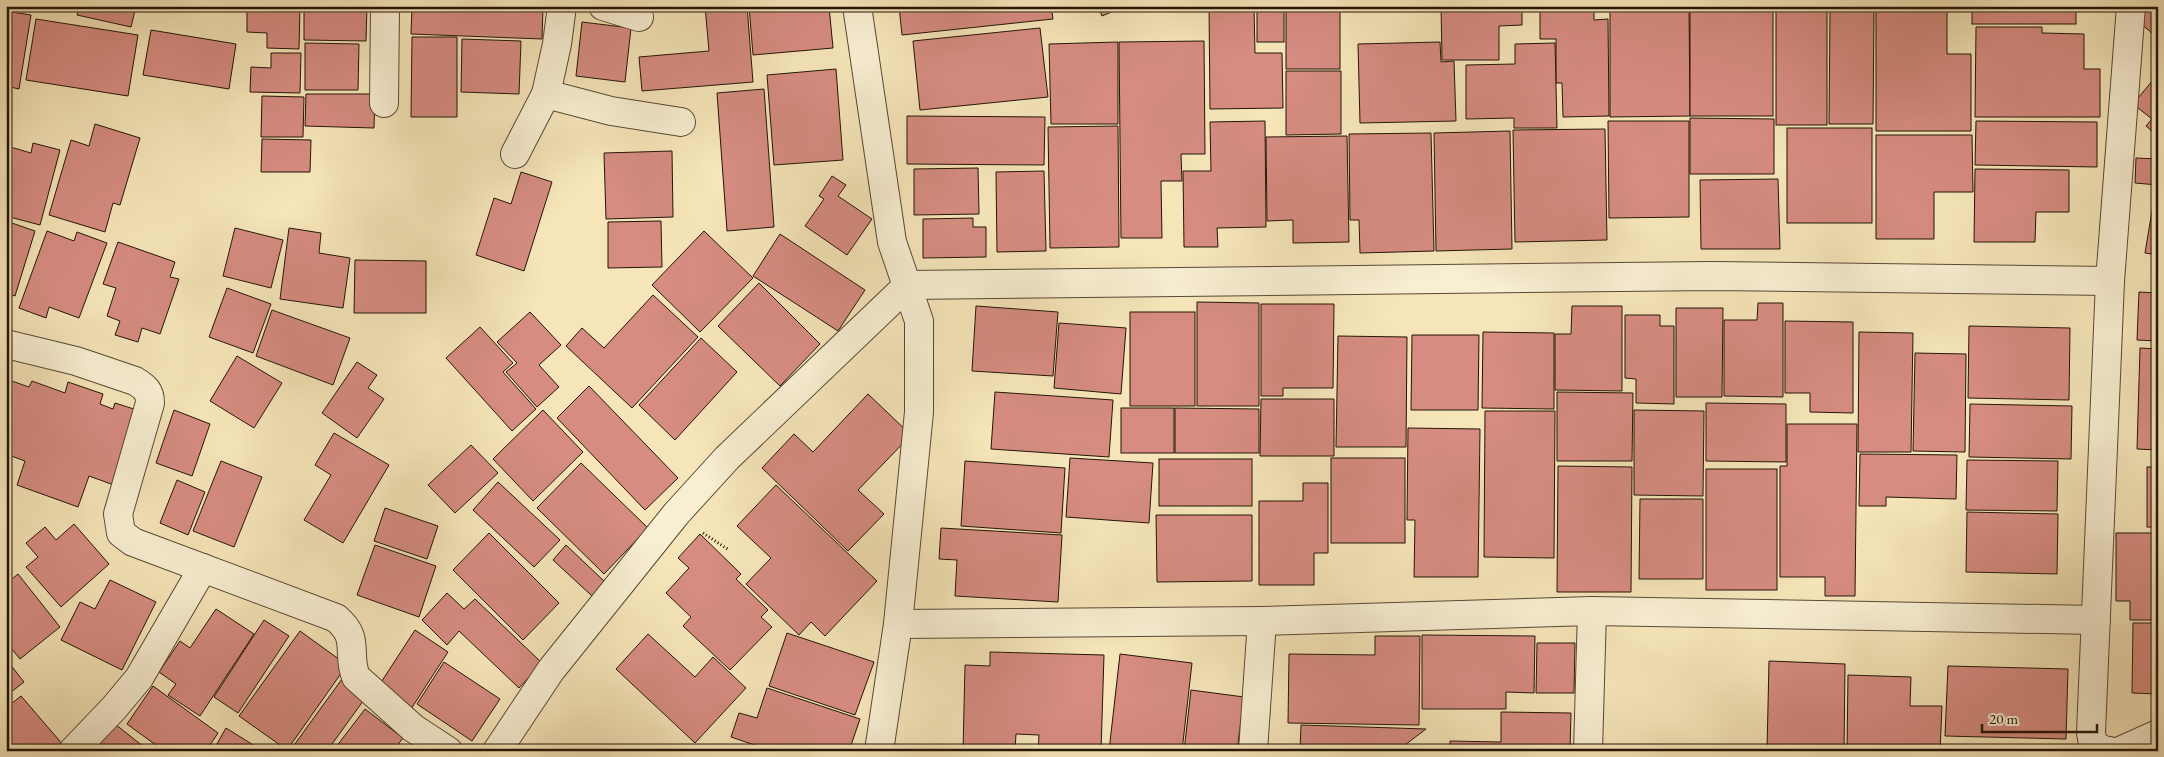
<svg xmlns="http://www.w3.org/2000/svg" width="2164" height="757" viewBox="0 0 2164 757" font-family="'EB Garamond',serif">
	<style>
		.building { fill: #d68c81; stroke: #231507 }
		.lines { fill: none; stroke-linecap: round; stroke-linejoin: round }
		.minor-casing { stroke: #584934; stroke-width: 30 }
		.path { stroke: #231507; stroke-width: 3; stroke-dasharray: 1 2.5; stroke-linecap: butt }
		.minor { stroke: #f8eed2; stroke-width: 28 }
	</style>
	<rect width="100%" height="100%" fill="#f5e5b9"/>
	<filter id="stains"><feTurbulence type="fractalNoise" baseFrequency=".004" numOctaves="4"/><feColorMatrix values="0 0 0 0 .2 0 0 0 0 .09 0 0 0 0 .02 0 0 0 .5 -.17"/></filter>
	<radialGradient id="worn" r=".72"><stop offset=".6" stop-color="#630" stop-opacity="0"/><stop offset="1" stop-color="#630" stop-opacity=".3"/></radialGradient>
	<g class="building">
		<path d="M 80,6 L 136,6 L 131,27 L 77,15 Z"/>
		<path d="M 247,6 L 300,6 L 299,49 L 267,48 L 267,33 L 247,32 Z"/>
		<path d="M 304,6 L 367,6 L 366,41 L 304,40 Z"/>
		<path d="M 412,6 L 543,6 L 542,39 L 411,34 Z"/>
		<path d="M 705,6 L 747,6 L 753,82 L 642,91 L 639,57 L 709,51 Z"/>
		<path d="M 749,6 L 829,6 L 833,48 L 753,55 Z"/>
		<path d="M 899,6 L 1051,6 L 1053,19 L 902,35 Z"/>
		<path d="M 1098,6 L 1126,6 L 1102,16 Z"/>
		<path d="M 1209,6 L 1254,6 L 1255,53 L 1282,53 L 1283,108 L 1210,109 Z"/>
		<rect x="1257" y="6" width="27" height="36"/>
		<rect x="1286" y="6" width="54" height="63"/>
		<path d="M 1441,6 L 1522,6 L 1522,25 L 1499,26 L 1499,60 L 1442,60 Z"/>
		<path d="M 1540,6 L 1594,6 L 1594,20 L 1608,19 L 1609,116 L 1563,117 L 1562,83 L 1556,83 L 1556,39 L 1540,39 Z"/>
		<path d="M 1610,6 L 1689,6 L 1690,116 L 1610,117 Z"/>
		<rect x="1690" y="6" width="83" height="110"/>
		<rect x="1776" y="6" width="51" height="119"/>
		<path d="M 1876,6 L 1947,6 L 1947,54 L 1971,54 L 1971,131 L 1876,131 Z"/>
		<rect x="1972" y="6" width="104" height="18"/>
		<path d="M 2146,6 L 2158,6 L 2158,38 L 2135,19 Z"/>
		<path d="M 1830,10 L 1874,10 L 1873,124 L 1829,124 Z"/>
		<path d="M 6,11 L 31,15 L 19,89 L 6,86 Z"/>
		<path d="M 36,19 L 138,35 L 128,96 L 26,80 Z"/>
		<path d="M 582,22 L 631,28 L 625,82 L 576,76 Z"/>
		<path d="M 1976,27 L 2042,27 L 2042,33 L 2084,34 L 2084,69 L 2100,69 L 2100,117 L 1975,117 Z"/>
		<path d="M 1040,28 L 1048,97 L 920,110 L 913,41 Z"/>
		<path d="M 151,30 L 236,44 L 229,89 L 143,75 Z"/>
		<path d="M 412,37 L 457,37 L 457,117 L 411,117 Z"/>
		<path d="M 462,39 L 521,41 L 519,94 L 461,92 Z"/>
		<path d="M 1204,41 L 1205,154 L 1181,154 L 1182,181 L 1161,181 L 1162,238 L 1121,238 L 1119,42 Z"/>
		<path d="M 1118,42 L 1118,124 L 1051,124 L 1049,44 Z"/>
		<path d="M 1440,42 L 1441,62 L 1454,61 L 1456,121 L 1360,123 L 1358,44 Z"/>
		<path d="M 305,43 L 359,44 L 358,90 L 305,90 Z"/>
		<path d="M 1555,43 L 1557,128 L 1514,128 L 1514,118 L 1466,119 L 1466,65 L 1515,64 L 1515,44 Z"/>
		<path d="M 271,53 L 301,53 L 300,93 L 250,92 L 251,67 L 271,68 Z"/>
		<path d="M 836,69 L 843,160 L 774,165 L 767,75 Z"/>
		<path d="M 1286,71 L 1341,71 L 1341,134 L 1286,135 Z"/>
		<path d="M 2158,74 L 2158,136 L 2146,126 L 2152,119 L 2133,104 Z"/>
		<path d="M 764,89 L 774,227 L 727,231 L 717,93 Z"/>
		<path d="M 306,94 L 375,94 L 374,128 L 305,126 Z"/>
		<path d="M 262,96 L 304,97 L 303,137 L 261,137 Z"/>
		<path d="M 907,116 L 1045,117 L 1044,165 L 907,164 Z"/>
		<path d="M 1690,118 L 1774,119 L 1774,174 L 1690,174 Z"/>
		<path d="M 1265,121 L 1266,227 L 1217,228 L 1218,247 L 1184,247 L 1183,171 L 1211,171 L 1210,122 Z"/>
		<path d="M 1608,121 L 1689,121 L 1689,217 L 1609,218 Z"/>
		<path d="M 1976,121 L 2097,122 L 2097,167 L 1975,165 Z"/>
		<path d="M 95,124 L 140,138 L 120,205 L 113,203 L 105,232 L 49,215 L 71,140 L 89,146 Z"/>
		<path d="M 1118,126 L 1119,247 L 1050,248 L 1048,127 Z"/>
		<rect x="1787" y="128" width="85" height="95"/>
		<path d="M 1605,129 L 1607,240 L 1515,242 L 1513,130 Z"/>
		<path d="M 1510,131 L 1512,249 L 1436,251 L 1434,133 Z"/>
		<path d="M 1431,133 L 1434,251 L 1360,253 L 1359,220 L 1350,220 L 1349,134 Z"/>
		<path d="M 1876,135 L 1972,135 L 1973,192 L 1934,192 L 1934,239 L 1876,239 Z"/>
		<path d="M 1347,136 L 1349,242 L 1293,243 L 1293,220 L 1267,221 L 1266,137 Z"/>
		<path d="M 262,139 L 311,140 L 310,172 L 261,172 Z"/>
		<path d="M 33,143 L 60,150 L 40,225 L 6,216 L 7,146 L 31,153 Z"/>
		<path d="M 672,151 L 673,217 L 606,219 L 604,153 Z"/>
		<path d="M 2136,158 L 2158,159 L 2158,185 L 2135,183 Z"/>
		<path d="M 978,168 L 979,214 L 914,215 L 914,169 Z"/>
		<path d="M 1975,169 L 2069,170 L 2069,212 L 2036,212 L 2035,242 L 1974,242 Z"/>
		<path d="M 1044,171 L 1046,251 L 997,252 L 996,172 Z"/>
		<path d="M 521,172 L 552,182 L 524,271 L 476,255 L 494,198 L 511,204 Z"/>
		<path d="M 832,176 L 846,185 L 838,196 L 872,219 L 847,255 L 805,226 L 824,199 L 819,196 Z"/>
		<path d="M 1778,179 L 1780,249 L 1701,249 L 1700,180 Z"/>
		<path d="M 2153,205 L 2158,206 L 2158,255 L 2145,253 Z"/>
		<path d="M 973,218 L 973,227 L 986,227 L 986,257 L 923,258 L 923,219 Z"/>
		<path d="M 6,221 L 35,231 L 15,296 L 6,293 Z"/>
		<path d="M 661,221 L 662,267 L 608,268 L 608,222 Z"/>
		<path d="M 235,228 L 283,240 L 271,288 L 223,276 Z"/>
		<path d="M 289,228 L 321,233 L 319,253 L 350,258 L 343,308 L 280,299 Z"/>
		<path d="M 47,231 L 74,241 L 77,232 L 107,243 L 79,318 L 49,307 L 46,318 L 19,308 Z"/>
		<path d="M 704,231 L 753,278 L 700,332 L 652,285 Z"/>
		<path d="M 780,234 L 865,290 L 838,331 L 753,276 Z"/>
		<path d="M 118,242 L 175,262 L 170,277 L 179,279 L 160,334 L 142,328 L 138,342 L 115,335 L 120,321 L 107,316 L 116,288 L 103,284 Z"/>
		<path d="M 355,260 L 426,261 L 426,313 L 354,313 Z"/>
		<path d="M 759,283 L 820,344 L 780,386 L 718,326 Z"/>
		<path d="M 227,288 L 271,304 L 253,353 L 209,337 Z"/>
		<path d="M 2139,292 L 2158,293 L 2158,341 L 2137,340 Z"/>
		<path d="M 653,295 L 698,337 L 632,408 L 566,346 L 582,328 L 604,348 Z"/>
		<path d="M 1197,302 L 1259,303 L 1259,406 L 1197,406 Z"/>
		<path d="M 1758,303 L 1783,303 L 1783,397 L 1724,396 L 1724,320 L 1757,320 Z"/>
		<path d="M 1261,304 L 1334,304 L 1333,388 L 1283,388 L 1283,396 L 1261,396 Z"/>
		<path d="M 976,306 L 1058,312 L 1053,376 L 972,371 Z"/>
		<path d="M 1572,306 L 1622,306 L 1622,391 L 1555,390 L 1555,334 L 1571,334 Z"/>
		<path d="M 1676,308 L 1723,308 L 1722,397 L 1676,397 Z"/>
		<path d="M 272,310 L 350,338 L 333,385 L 256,356 Z"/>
		<path d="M 530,312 L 561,345 L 539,365 L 559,387 L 537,407 L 506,372 L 517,363 L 497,342 Z"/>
		<rect x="1130" y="312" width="65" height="94"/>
		<path d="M 1625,315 L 1660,315 L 1660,326 L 1674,326 L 1674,404 L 1636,403 L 1636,379 L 1625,378 Z"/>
		<path d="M 1785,321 L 1853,322 L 1853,413 L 1810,412 L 1810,393 L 1785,393 Z"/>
		<path d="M 1059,323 L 1126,328 L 1121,394 L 1054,388 Z"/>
		<path d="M 1969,326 L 2070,328 L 2069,400 L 1968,398 Z"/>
		<path d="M 480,327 L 513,363 L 503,372 L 536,409 L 512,431 L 446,358 Z"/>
		<path d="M 1483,332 L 1554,333 L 1554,409 L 1482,408 Z"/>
		<path d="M 1859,332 L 1913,333 L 1911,452 L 1858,452 Z"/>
		<path d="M 1412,335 L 1479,335 L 1478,410 L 1411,410 Z"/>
		<path d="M 1338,336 L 1407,337 L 1406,447 L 1336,447 Z"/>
		<path d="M 701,338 L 737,372 L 675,440 L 639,405 Z"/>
		<path d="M 2140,348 L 2158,349 L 2158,450 L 2137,449 Z"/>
		<path d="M 1915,353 L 1966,354 L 1965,452 L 1913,451 Z"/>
		<path d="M 237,356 L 282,383 L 254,428 L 210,401 Z"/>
		<path d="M 357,362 L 377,375 L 368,388 L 384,399 L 357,438 L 322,413 Z"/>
		<path d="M 6,379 L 29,387 L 32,381 L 65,393 L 68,382 L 103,394 L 100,404 L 113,409 L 115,403 L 140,411 L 114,485 L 89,476 L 78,507 L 17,485 L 25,461 L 6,454 Z"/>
		<path d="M 589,386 L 678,478 L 645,510 L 557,418 Z"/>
		<path d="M 995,392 L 1113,400 L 1109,457 L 991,449 Z"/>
		<path d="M 1557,392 L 1633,393 L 1632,461 L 1557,461 Z"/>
		<path d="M 868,394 L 911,435 L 858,490 L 884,514 L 848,551 L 762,468 L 794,434 L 813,452 Z"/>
		<path d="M 1261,399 L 1334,399 L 1334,456 L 1260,456 Z"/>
		<path d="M 1706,403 L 1786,404 L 1786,462 L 1706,461 Z"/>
		<path d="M 1970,404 L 2072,406 L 2071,459 L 1969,457 Z"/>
		<rect x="1121" y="408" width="53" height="45"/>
		<path d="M 1175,408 L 1259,409 L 1259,453 L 1175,453 Z"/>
		<path d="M 174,410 L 210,424 L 192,476 L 156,463 Z"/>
		<path d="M 543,410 L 583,452 L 533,501 L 493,459 Z"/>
		<path d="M 1634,410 L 1704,411 L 1703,496 L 1634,495 Z"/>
		<path d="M 1485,411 L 1555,411 L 1554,558 L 1484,557 Z"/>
		<path d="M 1787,424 L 1857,424 L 1855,596 L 1825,596 L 1825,577 L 1780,577 L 1780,466 L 1787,466 Z"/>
		<path d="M 1408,428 L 1480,429 L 1478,577 L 1414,577 L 1415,520 L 1407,520 Z"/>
		<path d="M 334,433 L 389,465 L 343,543 L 304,520 L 331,475 L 315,465 Z"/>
		<path d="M 471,445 L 498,473 L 455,513 L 428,485 Z"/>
		<path d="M 1860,454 L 1957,455 L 1956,499 L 1886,497 L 1886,506 L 1859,506 Z"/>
		<path d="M 1070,458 L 1153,463 L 1149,523 L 1066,517 Z"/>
		<rect x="1331" y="458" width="74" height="85"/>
		<rect x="1159" y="459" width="93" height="47"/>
		<path d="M 1967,460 L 2058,461 L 2057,511 L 1966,510 Z"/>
		<path d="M 221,461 L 262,477 L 234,547 L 193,531 Z"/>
		<path d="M 965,461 L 1065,468 L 1061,533 L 961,526 Z"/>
		<path d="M 581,463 L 648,528 L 604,574 L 537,508 Z"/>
		<path d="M 1558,466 L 1632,467 L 1631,592 L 1557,592 Z"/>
		<rect x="2147" y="467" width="11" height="60"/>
		<rect x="1706" y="469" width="71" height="121"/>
		<path d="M 177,480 L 205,492 L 188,535 L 160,523 Z"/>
		<path d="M 498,482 L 560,540 L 534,567 L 473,510 Z"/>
		<path d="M 1303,483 L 1328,483 L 1328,553 L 1314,553 L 1314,585 L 1259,585 L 1259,501 L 1303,501 Z"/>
		<path d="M 776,485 L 877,581 L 825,636 L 811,622 L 799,635 L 746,584 L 771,558 L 737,526 Z"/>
		<path d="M 1640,499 L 1703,499 L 1703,579 L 1639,579 Z"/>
		<path d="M 385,508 L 438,526 L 427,559 L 374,541 Z"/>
		<path d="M 1967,512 L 2058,514 L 2057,574 L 1966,572 Z"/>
		<path d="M 1156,515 L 1252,515 L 1252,581 L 1157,582 Z"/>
		<path d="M 74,524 L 109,564 L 61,607 L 26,567 L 38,557 L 26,543 L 45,527 L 56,540 Z"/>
		<path d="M 941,528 L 1062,535 L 1058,602 L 955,596 L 957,560 L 939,559 Z"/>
		<path d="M 489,533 L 559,603 L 523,640 L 453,570 Z"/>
		<path d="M 2116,533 L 2158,533 L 2158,620 L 2130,620 L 2130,601 L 2116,601 Z"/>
		<path d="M 700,534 L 741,574 L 736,579 L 768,610 L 761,617 L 772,627 L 730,670 L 683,626 L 691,617 L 666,593 L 689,568 L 678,558 Z"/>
		<path d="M 375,545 L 436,566 L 419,617 L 357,595 Z"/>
		<path d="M 566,545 L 605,582 L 592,596 L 553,560 Z"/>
		<path d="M 18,574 L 60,627 L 20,659 L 6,642 L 6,584 Z"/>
		<path d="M 110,580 L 156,602 L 122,670 L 61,640 L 80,602 L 95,609 Z"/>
		<path d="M 447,593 L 464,609 L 475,599 L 542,663 L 519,688 L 459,631 L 447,645 L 422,620 Z"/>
		<path d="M 216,609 L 254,634 L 200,716 L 168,695 L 176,684 L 159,672 L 180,641 L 190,648 Z"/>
		<path d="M 264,620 L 289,636 L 238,713 L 214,697 Z"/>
		<path d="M 2133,623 L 2158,623 L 2158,694 L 2132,693 Z"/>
		<path d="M 415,630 L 448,652 L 411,709 L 378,687 Z"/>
		<path d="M 300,631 L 347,665 L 287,750 L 239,716 Z"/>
		<path d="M 787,633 L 874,662 L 855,715 L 769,686 Z"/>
		<path d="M 648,634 L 695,677 L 713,657 L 746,688 L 695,743 L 616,669 Z"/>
		<path d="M 1422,635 L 1535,636 L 1534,693 L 1506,692 L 1506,709 L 1422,709 Z"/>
		<path d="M 1375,636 L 1420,636 L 1419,725 L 1288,723 L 1289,654 L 1375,655 Z"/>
		<path d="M 1537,643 L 1575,643 L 1574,693 L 1536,693 Z"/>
		<path d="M 990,652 L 1104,655 L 1101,751 L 1038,751 L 1039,735 L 1016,734 L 1015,751 L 963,751 L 965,665 L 990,666 Z"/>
		<path d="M 1120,654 L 1192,663 L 1182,751 L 1109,751 Z"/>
		<path d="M 6,659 L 24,682 L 6,696 Z"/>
		<path d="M 1769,661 L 1845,664 L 1844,751 L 1767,751 Z"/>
		<path d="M 444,662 L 500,699 L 472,741 L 417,704 Z"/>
		<path d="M 1948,666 L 2068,669 L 2066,739 L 1945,736 Z"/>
		<path d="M 1848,675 L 1911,677 L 1910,706 L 1942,706 L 1940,751 L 1847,751 Z"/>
		<path d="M 342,679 L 366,697 L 327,751 L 296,751 L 292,748 Z"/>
		<path d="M 153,686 L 218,733 L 206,751 L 164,751 L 127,724 Z"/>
		<path d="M 767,688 L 860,719 L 849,751 L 772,751 L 731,737 L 739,713 L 757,718 Z"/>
		<path d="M 1191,690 L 1244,697 L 1237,751 L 1184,751 Z"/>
		<path d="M 21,696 L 64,746 L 59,751 L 6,751 L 6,708 Z"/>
		<path d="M 365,709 L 403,738 L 393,751 L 333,751 Z"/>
		<path d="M 1501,712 L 1571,713 L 1570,751 L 1450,751 L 1450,741 L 1501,742 Z"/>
		<path d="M 110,720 L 149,751 L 86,751 Z"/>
		<path d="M 1301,725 L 1426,729 L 1397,751 L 1300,751 Z"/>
		<path d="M 226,728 L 263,751 L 213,751 Z"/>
		<path d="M 1944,747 L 2021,748 L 2021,751 L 1944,751 Z"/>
	</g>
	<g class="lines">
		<g class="minor-casing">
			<g id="minor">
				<path d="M 562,6 L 557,44 L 546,94 L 611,111 L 681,122"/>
				<path d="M 603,6 L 639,17"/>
				<path d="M 857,6 L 892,242 L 919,321 L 919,412 L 898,624 L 879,751"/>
				<path d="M 384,103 L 385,6"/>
				<path d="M 515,154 L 546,94"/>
				<path d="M 6,344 L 76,361 L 135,381 C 145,387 150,391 150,403 L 118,514 L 121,533 L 133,542 L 336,618 C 361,639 346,652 356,677 L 413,728 L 448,751"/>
				<path d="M 898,624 L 1262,621 L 1592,611 L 2096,620"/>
				<path d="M 73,751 L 114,708 L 139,678 L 203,568"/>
				<path d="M 497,751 L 551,670 L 676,514 L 727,458 L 908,285 L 1712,276 L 2110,281"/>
				<path d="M 1253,751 L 1262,621"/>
				<path d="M 1588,751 L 1592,611"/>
				<path d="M 2110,751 L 2103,750 L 2093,744 L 2091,733 L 2110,281 L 2131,6"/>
				<path d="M 2120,751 L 2158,734"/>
			</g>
		</g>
		<path class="path" d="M 703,533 L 729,550"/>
		<use href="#minor" class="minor"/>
	</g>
	<rect width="2164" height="757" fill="none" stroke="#f5e5b9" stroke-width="25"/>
	<rect x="8" y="8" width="2149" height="742" fill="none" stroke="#231507" stroke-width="2.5"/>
	<rect x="12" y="12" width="2139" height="732" fill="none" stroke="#231507"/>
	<path d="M1982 724v8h115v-8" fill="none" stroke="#231507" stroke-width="2.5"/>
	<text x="1989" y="724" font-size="15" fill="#231507" stroke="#f8eed2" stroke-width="4" paint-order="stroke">20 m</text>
	<rect width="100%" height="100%" filter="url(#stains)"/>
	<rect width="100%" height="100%" fill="url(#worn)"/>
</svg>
